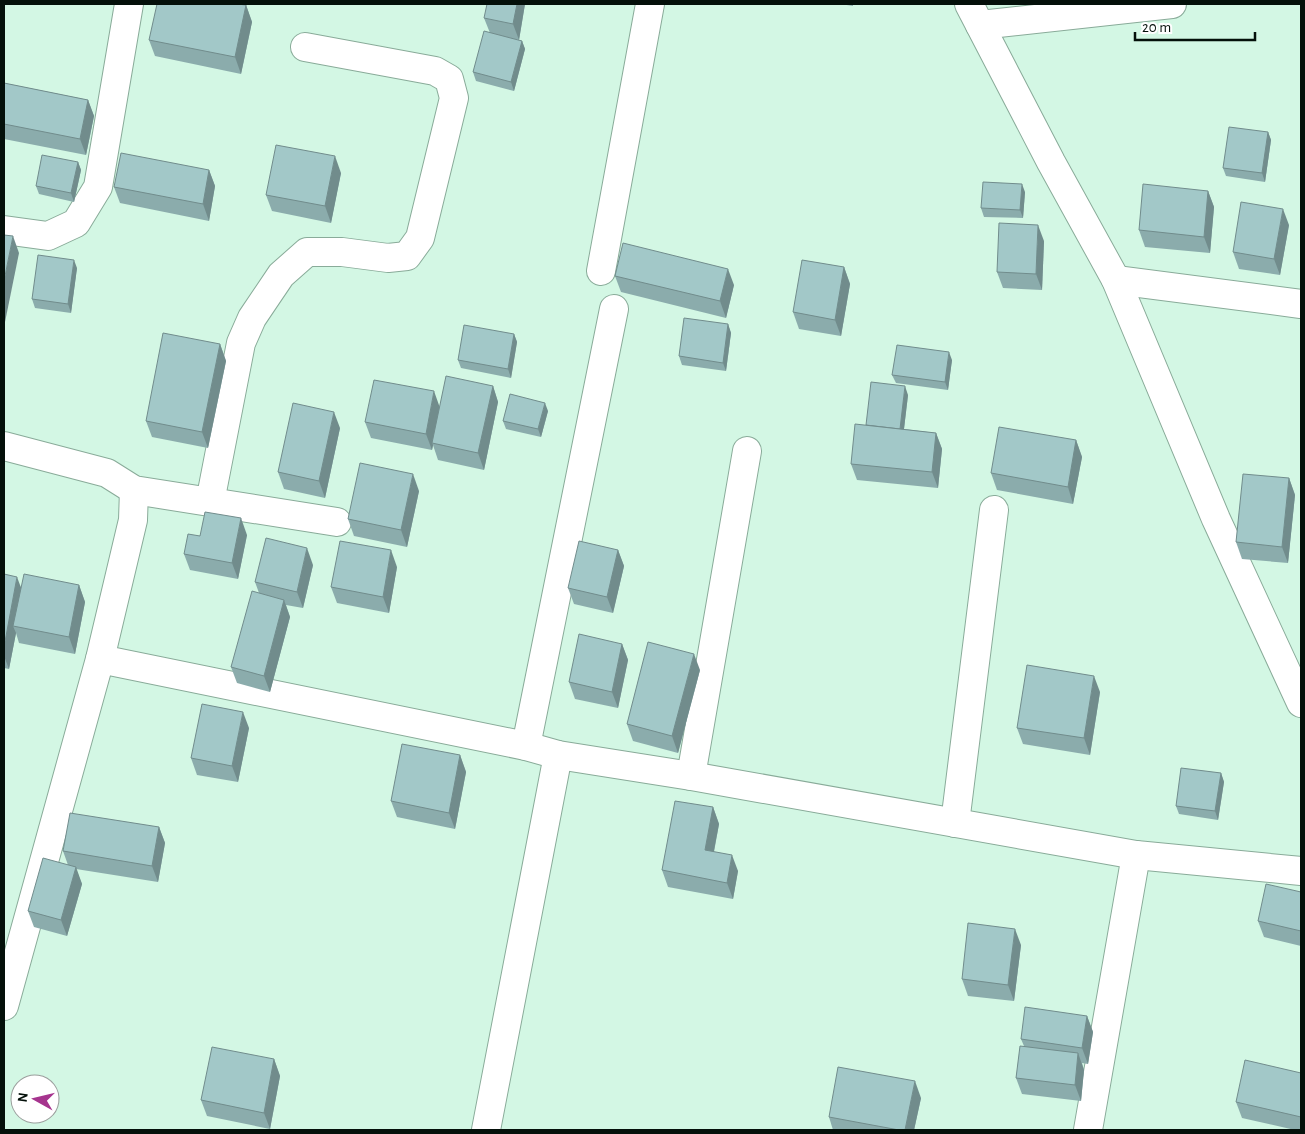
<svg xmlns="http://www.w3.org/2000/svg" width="1305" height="1134" viewBox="0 0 1305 1134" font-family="'Alegreya Sans',sans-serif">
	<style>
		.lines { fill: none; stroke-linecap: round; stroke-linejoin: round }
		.minor-casing { stroke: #89ab99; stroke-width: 30 }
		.minor { stroke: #fff; stroke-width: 28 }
		.wall { fill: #8bacac }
		.shaded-wall { fill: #718c8c }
		.building { fill: #a2c8c8; stroke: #718c8c }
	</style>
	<rect width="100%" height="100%" fill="#d3f7e4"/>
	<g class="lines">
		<g class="minor-casing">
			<g id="minor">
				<path d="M 969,4 L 1051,162 L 1116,280 L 1216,519 L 1301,703"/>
				<path d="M 980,25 L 1172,4"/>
				<path d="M 4,230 L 48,236 L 76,223 L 98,187 L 129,4"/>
				<path d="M 601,271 L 650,4"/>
				<path d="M 1116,280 L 1301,304"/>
				<path d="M 4,446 L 107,473 L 134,490 L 337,522"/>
				<path d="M 210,502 L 241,343 L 252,318 L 281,275 L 307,252 L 342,252 L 388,258 L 407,256 L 420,238 L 454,98 L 449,79 L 435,71 L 305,47"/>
				<path d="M 100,659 L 526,746 L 558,755 L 691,776 L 1136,855 L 1301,871"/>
				<path d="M 526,746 L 614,309"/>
				<path d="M 691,776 L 747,451"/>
				<path d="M 955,823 L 994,510"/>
				<path d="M 4,1006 L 100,659 L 133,520 L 134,490"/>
				<path d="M 486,1130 L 558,755"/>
				<path d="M 1088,1130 L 1136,855"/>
			</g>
		</g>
		<use href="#minor" class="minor"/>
	</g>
	<g class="wall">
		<path d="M 525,4 L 519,40 L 513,39 L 522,41 L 525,49 L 514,91 L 476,81 L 473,72 L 490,33 L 484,18 Z"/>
		<path d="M 840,4 L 853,4 L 853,6 Z"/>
		<path d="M 246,5 L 252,22 L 241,74 L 155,56 L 149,40 Z"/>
		<path d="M 4,83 L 88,100 L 94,116 L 86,155 L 4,139 Z"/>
		<path d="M 1268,132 L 1271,140 L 1265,182 L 1226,176 L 1223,168 Z"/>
		<path d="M 78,162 L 81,170 L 74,202 L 39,194 L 36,186 Z"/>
		<path d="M 209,170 L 215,186 L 209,221 L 120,203 L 114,187 Z"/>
		<path d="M 341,173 L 331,223 L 272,211 L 266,195 Z"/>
		<path d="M 1208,191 L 1214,207 L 1210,253 L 1145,247 L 1139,230 Z"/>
		<path d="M 1025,192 L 1023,218 L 984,217 L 981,208 Z"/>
		<path d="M 1289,225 L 1280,275 L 1239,269 L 1233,252 Z"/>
		<path d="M 1044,241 L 1042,290 L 1003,288 L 997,272 Z"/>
		<path d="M 844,267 L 850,284 L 841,336 L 799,329 L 793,312 Z"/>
		<path d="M 77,268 L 71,313 L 35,308 L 32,299 Z"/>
		<path d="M 615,276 L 734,285 L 726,318 L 621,292 Z"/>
		<path d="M 728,324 L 731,333 L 726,371 L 682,365 L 679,356 Z"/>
		<path d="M 514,334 L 517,342 L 511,378 L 461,368 L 458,360 Z"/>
		<path d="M 220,344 L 226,361 L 208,448 L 152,437 L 146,421 Z"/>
		<path d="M 952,360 L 948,390 L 896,383 L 892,375 Z"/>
		<path d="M 493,386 L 498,402 L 484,470 L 438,460 L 433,445 L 432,450 L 371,438 L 365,422 L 440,407 Z"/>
		<path d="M 908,395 L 904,429 L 936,433 L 942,449 L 938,488 L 857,480 L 851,464 L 866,425 Z"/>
		<path d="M 548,411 L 541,437 L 506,429 L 503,421 Z"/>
		<path d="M 340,428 L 325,498 L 284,489 L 278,472 Z"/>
		<path d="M 1076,440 L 1082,457 L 1073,504 L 997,490 L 991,473 Z"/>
		<path d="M 1289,478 L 1295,495 L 1288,563 L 1242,559 L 1236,542 Z"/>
		<path d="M 419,491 L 407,547 L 354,536 L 348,519 Z"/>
		<path d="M 247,535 L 238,579 L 190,570 L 184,554 L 200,536 Z"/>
		<path d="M 618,550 L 624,566 L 613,613 L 574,604 L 568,588 Z"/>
		<path d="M 313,565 L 303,608 L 286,605 L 290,617 L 270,692 L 237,683 L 231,667 L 259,593 L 255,582 Z"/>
		<path d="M 397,567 L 389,613 L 337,603 L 331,587 Z"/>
		<path d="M 4,574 L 21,587 L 79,585 L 85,602 L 75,654 L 19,643 L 16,633 L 9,669 L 4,668 Z"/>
		<path d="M 622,644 L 628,660 L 618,708 L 575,699 L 569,682 Z"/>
		<path d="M 700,670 L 678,753 L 633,741 L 627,724 Z"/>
		<path d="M 1100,692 L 1090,755 L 1023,744 L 1017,728 Z"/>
		<path d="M 249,728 L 238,782 L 197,775 L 191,758 Z"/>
		<path d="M 460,755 L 466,772 L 455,829 L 397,817 L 391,801 Z"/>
		<path d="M 1221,773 L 1224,782 L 1218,820 L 1179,814 L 1176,806 Z"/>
		<path d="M 713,807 L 719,824 L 714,852 L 738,871 L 733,899 L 668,887 L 662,870 Z"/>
		<path d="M 159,827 L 165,843 L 158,882 L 76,869 L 82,884 L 67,936 L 34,927 L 28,911 L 68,865 L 63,851 Z"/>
		<path d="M 1301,892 L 1301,946 L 1264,937 L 1258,921 Z"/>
		<path d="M 1021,945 L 1014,1001 L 968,996 L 962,979 Z"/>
		<path d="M 1087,1016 L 1093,1032 L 1088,1064 L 1082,1063 L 1084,1070 L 1081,1101 L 1022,1094 L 1016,1078 L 1024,1046 L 1021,1039 Z"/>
		<path d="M 274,1059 L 280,1076 L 270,1129 L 207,1116 L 201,1100 Z"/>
		<path d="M 1301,1073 L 1301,1130 L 1295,1130 L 1242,1118 L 1236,1102 Z"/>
		<path d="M 921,1098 L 914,1130 L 833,1130 L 829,1117 Z"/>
	</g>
	<g class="shaded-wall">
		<path d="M 517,4 L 525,4 L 519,40 L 513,24 Z"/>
		<path d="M 246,5 L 252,22 L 241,74 L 235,57 Z"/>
		<path d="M 522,41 L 525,49 L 514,91 L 511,82 Z"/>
		<path d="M 88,100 L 94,116 L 86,155 L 80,139 Z"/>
		<path d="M 1268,132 L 1271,140 L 1265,182 L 1262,173 Z"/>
		<path d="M 335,156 L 341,173 L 331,223 L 325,206 Z"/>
		<path d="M 78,162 L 81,170 L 74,202 L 71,193 Z"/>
		<path d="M 209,170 L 215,186 L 209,221 L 203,204 Z"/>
		<path d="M 1022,184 L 1025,192 L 1023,218 L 1020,210 Z"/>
		<path d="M 1208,191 L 1214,207 L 1210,253 L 1204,237 Z"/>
		<path d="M 1283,209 L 1289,225 L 1280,275 L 1274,259 Z"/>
		<path d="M 1038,225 L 1044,241 L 1042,290 L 1036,274 Z"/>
		<path d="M 13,236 L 19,253 L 4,327 L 4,281 Z"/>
		<path d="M 74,260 L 77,268 L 71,313 L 68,304 Z"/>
		<path d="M 844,267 L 850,284 L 841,336 L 835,320 Z"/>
		<path d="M 728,269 L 734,285 L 726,318 L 720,301 Z"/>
		<path d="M 728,324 L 731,333 L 726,371 L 723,363 Z"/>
		<path d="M 514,334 L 517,342 L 511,378 L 508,369 Z"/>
		<path d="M 220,344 L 226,361 L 208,448 L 202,432 Z"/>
		<path d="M 949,352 L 952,360 L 948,390 L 945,382 Z"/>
		<path d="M 493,386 L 498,402 L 484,470 L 478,453 Z"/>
		<path d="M 905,386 L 908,395 L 903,437 L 900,429 Z"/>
		<path d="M 434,391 L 440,408 L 432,443 L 433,445 L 432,450 L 426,434 Z"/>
		<path d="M 545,403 L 548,411 L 541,437 L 538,429 Z"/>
		<path d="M 334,412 L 340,428 L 325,498 L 319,481 Z"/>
		<path d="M 936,433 L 942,449 L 938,488 L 932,472 Z"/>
		<path d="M 1076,440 L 1082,457 L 1073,504 L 1068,487 Z"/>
		<path d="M 413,474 L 419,491 L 407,547 L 401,530 Z"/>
		<path d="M 1289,478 L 1295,495 L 1288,563 L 1282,547 Z"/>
		<path d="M 241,518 L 247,535 L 238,579 L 232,563 Z"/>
		<path d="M 307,548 L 313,565 L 303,608 L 297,592 Z"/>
		<path d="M 391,550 L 397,567 L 389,613 L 383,597 Z"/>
		<path d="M 618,550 L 624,566 L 613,613 L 607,597 Z"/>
		<path d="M 17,577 L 23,593 L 13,626 L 16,633 L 9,669 L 4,656 L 4,647 Z"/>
		<path d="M 79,585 L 85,602 L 75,654 L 69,637 Z"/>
		<path d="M 284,600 L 290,617 L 270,692 L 264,676 Z"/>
		<path d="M 622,644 L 628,660 L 618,708 L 612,692 Z"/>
		<path d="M 694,654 L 700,670 L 678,753 L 672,736 Z"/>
		<path d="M 1094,676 L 1100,692 L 1090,755 L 1084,738 Z"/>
		<path d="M 243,712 L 249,728 L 238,782 L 232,766 Z"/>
		<path d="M 460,755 L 466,772 L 455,829 L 449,813 Z"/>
		<path d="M 1221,773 L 1224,782 L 1218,820 L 1215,811 Z"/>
		<path d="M 713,807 L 719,824 L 711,866 L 705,850 Z"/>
		<path d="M 159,827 L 165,843 L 158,882 L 152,866 Z"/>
		<path d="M 732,855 L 738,871 L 733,899 L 727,883 Z"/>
		<path d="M 76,867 L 82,884 L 67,936 L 61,920 Z"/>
		<path d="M 1015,929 L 1021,945 L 1014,1001 L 1008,985 Z"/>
		<path d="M 1087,1016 L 1093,1032 L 1088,1064 L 1082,1048 Z"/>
		<path d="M 1078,1053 L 1084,1070 L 1081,1101 L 1075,1085 Z"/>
		<path d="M 274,1059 L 280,1076 L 270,1129 L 264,1113 Z"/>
		<path d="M 915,1081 L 921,1098 L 914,1130 L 905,1130 Z"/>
	</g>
	<g class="building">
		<path d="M 157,4 L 237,4 L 246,5 L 235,57 L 149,40 Z"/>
		<path d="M 487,4 L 517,4 L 513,24 L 484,18 Z"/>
		<path d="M 484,31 L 522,41 L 511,82 L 473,72 Z"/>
		<path d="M 4,83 L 88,100 L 80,139 L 4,124 Z"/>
		<path d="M 1229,127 L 1268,132 L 1262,173 L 1223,168 Z"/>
		<path d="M 276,145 L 335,156 L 325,206 L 266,195 Z"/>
		<path d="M 121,153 L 209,170 L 203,204 L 114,187 Z"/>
		<path d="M 42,155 L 78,162 L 71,193 L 36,186 Z"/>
		<path d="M 983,182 L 1022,184 L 1020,210 L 981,208 Z"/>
		<path d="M 1143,184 L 1208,191 L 1204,237 L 1139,230 Z"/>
		<path d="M 1241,202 L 1283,209 L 1274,259 L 1233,252 Z"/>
		<path d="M 999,223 L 1038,225 L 1036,274 L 997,272 Z"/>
		<path d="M 4,235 L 13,236 L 4,281 Z"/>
		<path d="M 623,243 L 728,269 L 720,301 L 615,276 Z"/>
		<path d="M 38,255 L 74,260 L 68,304 L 32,299 Z"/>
		<path d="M 802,260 L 844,267 L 835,320 L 793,312 Z"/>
		<path d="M 684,318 L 728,324 L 723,363 L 679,356 Z"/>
		<path d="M 464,325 L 514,334 L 508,369 L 458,360 Z"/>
		<path d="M 163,333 L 220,344 L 202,432 L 146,421 Z"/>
		<path d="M 897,345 L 949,352 L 945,382 L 892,375 Z"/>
		<path d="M 446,376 L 493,386 L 478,453 L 432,443 Z"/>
		<path d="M 374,380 L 434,391 L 426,434 L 365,422 Z"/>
		<path d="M 871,382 L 905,386 L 900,429 L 866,425 Z"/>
		<path d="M 510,394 L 545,403 L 538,429 L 503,421 Z"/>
		<path d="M 293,403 L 334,412 L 319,481 L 278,472 Z"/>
		<path d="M 855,424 L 936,433 L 932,472 L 851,464 Z"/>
		<path d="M 999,427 L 1076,440 L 1068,487 L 991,473 Z"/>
		<path d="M 360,463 L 413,474 L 401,530 L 348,519 Z"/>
		<path d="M 1243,474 L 1289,478 L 1282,547 L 1236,542 Z"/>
		<path d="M 205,512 L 241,518 L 232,563 L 184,554 L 188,534 L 200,536 Z"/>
		<path d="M 266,538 L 307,548 L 297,592 L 255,582 Z"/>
		<path d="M 340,541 L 391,550 L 383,597 L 331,587 Z"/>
		<path d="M 579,541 L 618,550 L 607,597 L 568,588 Z"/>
		<path d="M 4,574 L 17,577 L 4,647 Z"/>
		<path d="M 24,574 L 79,585 L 69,637 L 13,626 Z"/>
		<path d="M 252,591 L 284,600 L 264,676 L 231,667 Z"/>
		<path d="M 579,634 L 622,644 L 612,692 L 569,682 Z"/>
		<path d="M 648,642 L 694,654 L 672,736 L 627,724 Z"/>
		<path d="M 1027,665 L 1094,676 L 1084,738 L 1017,728 Z"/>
		<path d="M 202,704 L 243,712 L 232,766 L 191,758 Z"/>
		<path d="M 402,744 L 460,755 L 449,813 L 391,801 Z"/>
		<path d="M 1181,768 L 1221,773 L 1215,811 L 1176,806 Z"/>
		<path d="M 675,801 L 713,807 L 705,850 L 732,855 L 727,883 L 662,870 Z"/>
		<path d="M 70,813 L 159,827 L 152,866 L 63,851 Z"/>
		<path d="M 43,858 L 76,867 L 61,920 L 28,911 Z"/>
		<path d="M 1266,884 L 1301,892 L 1301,931 L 1258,921 Z"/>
		<path d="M 968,923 L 1015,929 L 1008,985 L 962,979 Z"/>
		<path d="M 1025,1007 L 1087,1016 L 1082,1048 L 1021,1039 Z"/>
		<path d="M 1020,1046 L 1078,1053 L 1075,1085 L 1016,1078 Z"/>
		<path d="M 212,1047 L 274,1059 L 264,1113 L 201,1100 Z"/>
		<path d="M 1245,1060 L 1301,1073 L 1301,1117 L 1236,1102 Z"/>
		<path d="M 838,1067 L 915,1081 L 905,1130 L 899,1130 L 829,1117 Z"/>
	</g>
	<rect width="1305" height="1134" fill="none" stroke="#04100a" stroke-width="10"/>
	<g transform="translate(35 1099) rotate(278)"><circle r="24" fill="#ffffff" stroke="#9b9f9d"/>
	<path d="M0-4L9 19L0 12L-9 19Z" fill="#a6348e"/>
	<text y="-8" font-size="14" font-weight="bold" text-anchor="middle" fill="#04100a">N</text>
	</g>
	<path d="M1135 32v8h120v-8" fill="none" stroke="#04100a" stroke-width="2.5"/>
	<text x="1142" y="32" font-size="15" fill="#04100a" stroke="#ffffff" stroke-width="4" paint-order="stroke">20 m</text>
</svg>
